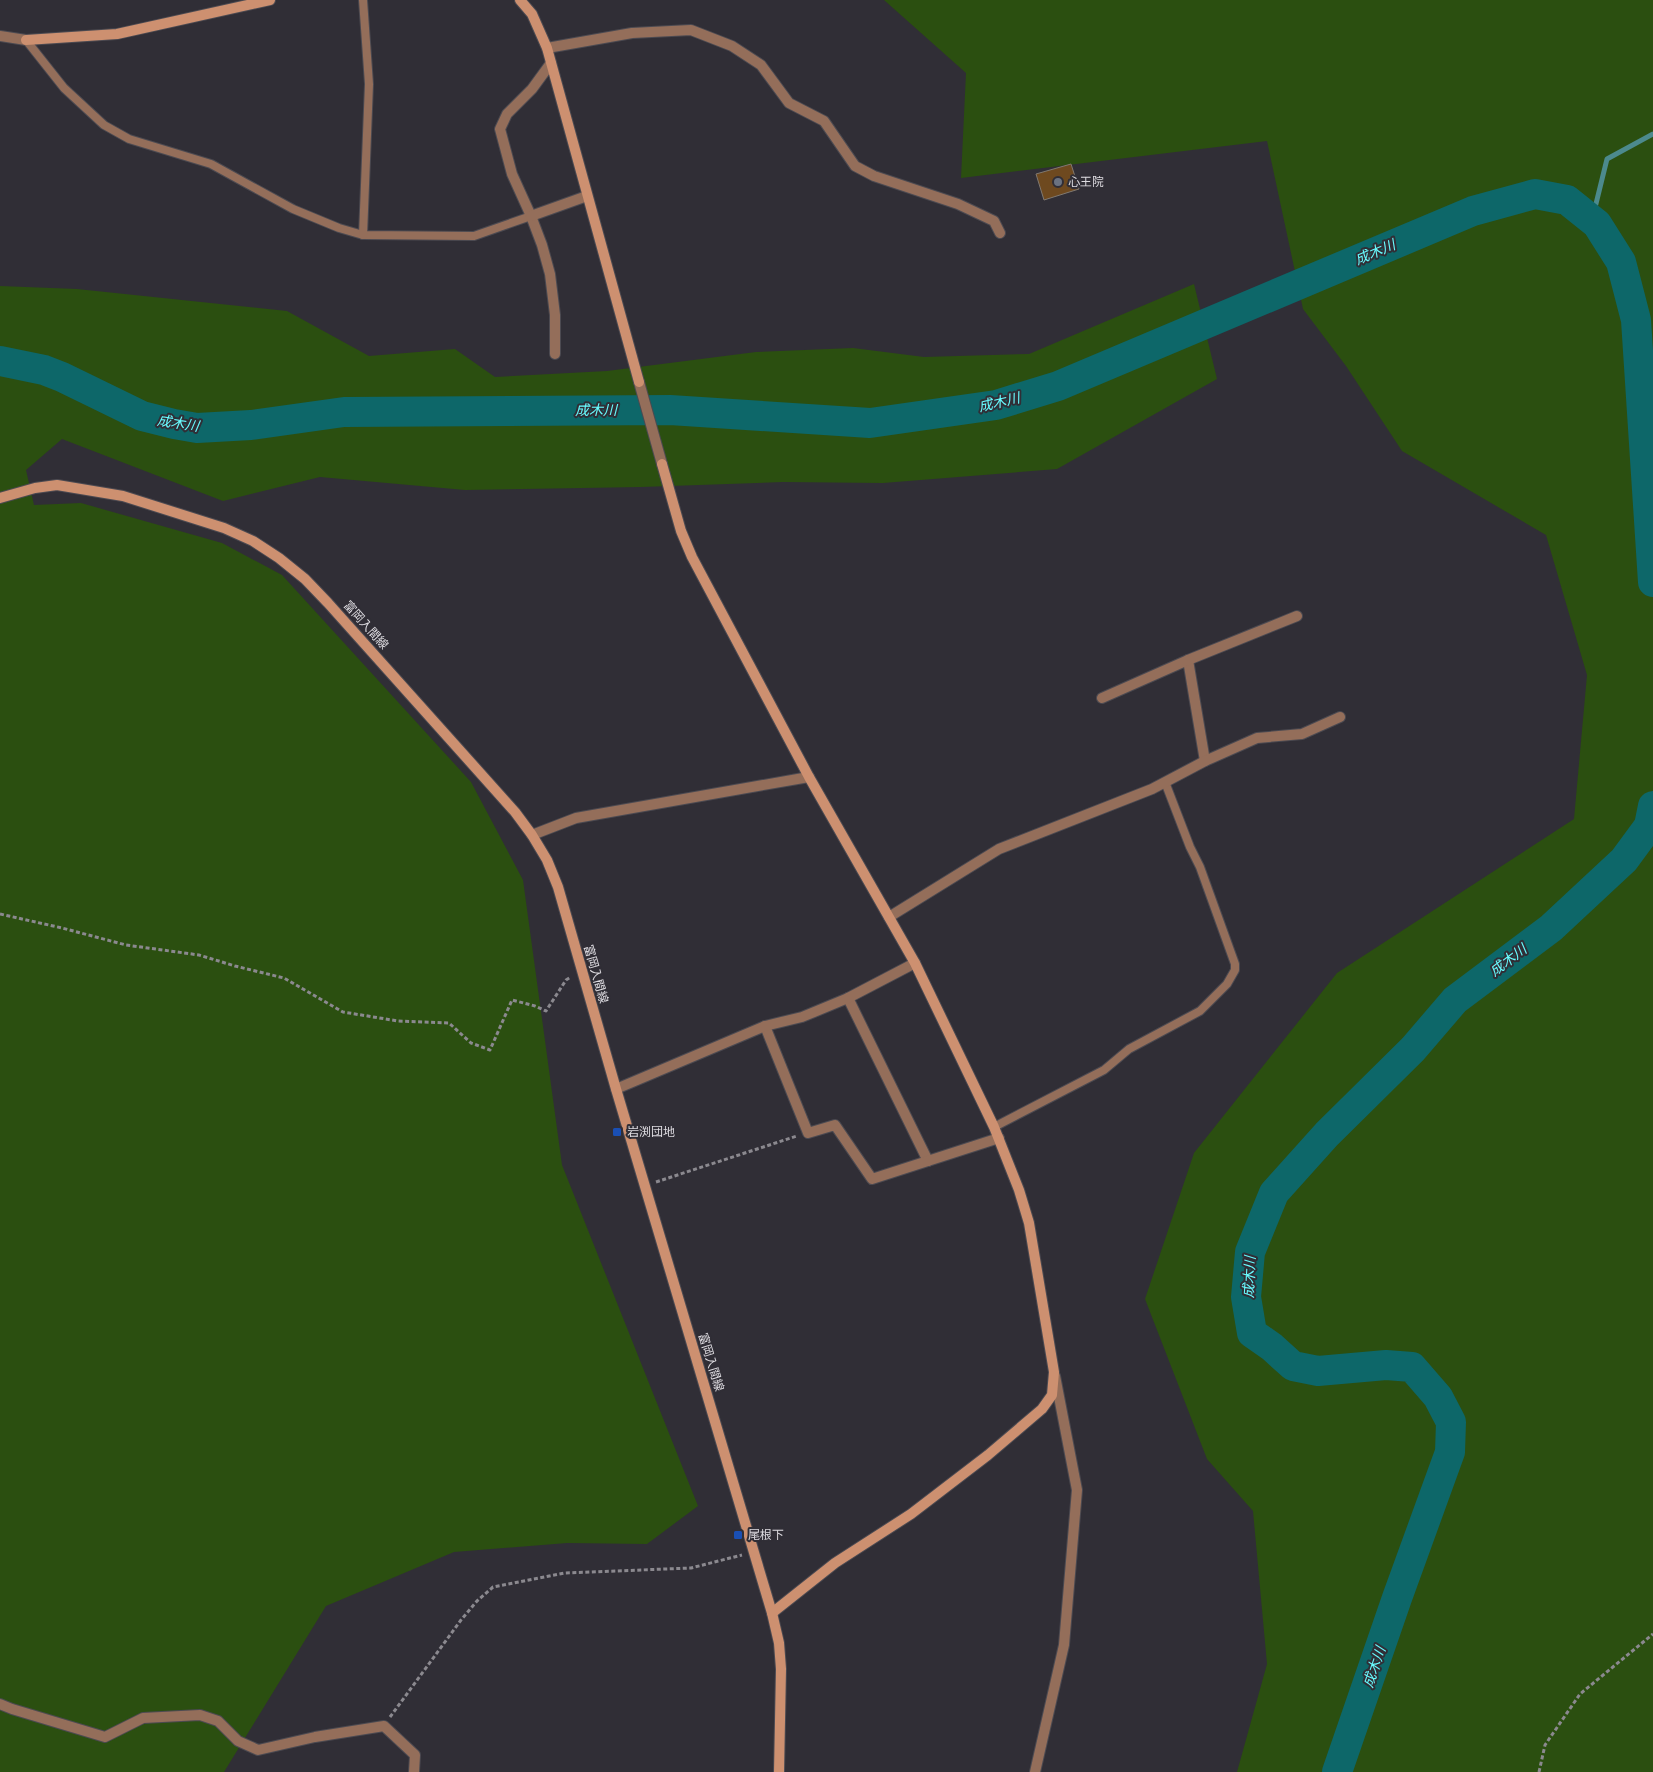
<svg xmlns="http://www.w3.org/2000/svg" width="1653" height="1772" viewBox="0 0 1653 1772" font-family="Overpass,'Noto Sans JP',sans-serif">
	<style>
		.green { fill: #2b4f10 }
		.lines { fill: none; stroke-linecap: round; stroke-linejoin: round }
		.stream { stroke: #4c8a8d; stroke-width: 5 }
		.river { stroke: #0d6769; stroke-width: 30 }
		.building { fill: #6e491f; stroke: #807971 }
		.lane-casing { stroke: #4c4a51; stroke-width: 10 }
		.street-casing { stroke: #4c4a51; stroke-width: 12 }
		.secondary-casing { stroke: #4c4a51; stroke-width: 12 }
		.path { stroke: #8b898f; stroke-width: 3; stroke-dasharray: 4 2.5; stroke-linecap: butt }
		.lane { stroke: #946e5a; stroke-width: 8 }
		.street { stroke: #946e5a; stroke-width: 10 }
		.secondary { stroke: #cd9070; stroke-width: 10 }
		.worship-dot { fill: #6b7280; stroke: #302e36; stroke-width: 2 }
		.transit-dot { fill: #1a4fb4; stroke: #302e36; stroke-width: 2 }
		.labels { text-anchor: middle; stroke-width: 4; stroke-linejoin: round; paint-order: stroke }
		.poi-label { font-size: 12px; fill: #dedce1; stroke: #302e36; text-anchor: start }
		.street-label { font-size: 12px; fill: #dedce1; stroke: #302e36 }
		.water-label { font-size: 14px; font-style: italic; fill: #68fcff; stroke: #302e36 }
	</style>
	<rect width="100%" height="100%" fill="#302e36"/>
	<g class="green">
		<path d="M 884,0 L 1653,0 L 1653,1772 L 1237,1772 L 1267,1664 L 1253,1511 L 1207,1459 L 1145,1299 L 1194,1153 L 1337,973 L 1574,819 L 1587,675 L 1546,535 L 1402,451 L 1346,366 L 1303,309 L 1267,141 L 961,178 L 966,73 Z"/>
		<path d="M 1194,284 L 1217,379 L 1057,469 L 883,483 L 783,482 L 641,487 L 465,490 L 320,477 L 223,501 L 62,439 L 26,470 L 34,505 L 81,503 L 222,543 L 282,575 L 471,782 L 523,880 L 562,1165 L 698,1506 L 647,1544 L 567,1543 L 454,1552 L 326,1606 L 224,1772 L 0,1772 L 0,286 L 77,289 L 287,311 L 369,356 L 455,349 L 495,377 L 607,371 L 756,352 L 853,348 L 924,357 L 1029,354 Z"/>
	</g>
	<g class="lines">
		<path class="stream" d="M 1592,220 L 1607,159 L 1653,134"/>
		<g class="river">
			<path d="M 0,361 L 44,370 L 62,377 L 142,416 L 174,424 L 197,428 L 251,425 L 344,412 L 670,410 L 870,423 L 996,405 L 1058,386 L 1473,211 L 1535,194 L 1567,200 L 1597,224 L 1621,262 L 1636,320 L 1653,582"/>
			<path d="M 1337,1772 L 1397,1598 L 1450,1452 L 1451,1422 L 1438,1397 L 1412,1367 L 1386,1365 L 1318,1371 L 1293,1366 L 1272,1347 L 1252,1333 L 1246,1297 L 1250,1252 L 1274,1193 L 1327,1134 L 1413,1049 L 1455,1000 L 1551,928 L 1624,860 L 1649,826 L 1653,806"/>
		</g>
	</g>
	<path class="building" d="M 1071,164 L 1079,189 L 1044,200 L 1036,174 Z"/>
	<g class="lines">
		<g class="lane-casing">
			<g id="lane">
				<path d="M 26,40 L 64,88 L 104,125 L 129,139 L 211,164 L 293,209 L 339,228 L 363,235 L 474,236 L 531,216"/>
				<path d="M 363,235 L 369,84 L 363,0"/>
				<path d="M 994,1127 L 1104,1070 L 1129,1049 L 1200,1011 L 1227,984 L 1235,970 L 1235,964 L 1200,867 L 1190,847 L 1165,782"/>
			</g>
		</g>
		<g class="street-casing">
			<g id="street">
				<path d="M 0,36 L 26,40"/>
				<path d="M 547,48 L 632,33 L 691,30 L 732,46 L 761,65 L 789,103 L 824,121 L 855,166 L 874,176 L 958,204 L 994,221 L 1000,233"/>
				<path d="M 551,63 L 532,89 L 507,114 L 500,129 L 512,174 L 531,216 L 542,245 L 550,274 L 555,315 L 555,354"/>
				<path d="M 531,216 L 587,196"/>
				<path d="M 639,382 L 662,464"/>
				<path d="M 1188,660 L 1205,761"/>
				<path d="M 1102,698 L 1188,660 L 1297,616"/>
				<path d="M 532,835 L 576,818 L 809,777"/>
				<path d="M 889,917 L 999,849 L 1152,789 L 1205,761 L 1257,738 L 1302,734 L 1340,717"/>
				<path d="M 848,998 L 928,1161"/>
				<path d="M 765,1026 L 808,1133 L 835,1125 L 872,1179 L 999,1138"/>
				<path d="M 616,1089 L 765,1026 L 802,1017 L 848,998 L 915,963"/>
				<path d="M 0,1704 L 12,1709 L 105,1737 L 143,1718 L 200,1715 L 218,1721 L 238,1741 L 258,1750 L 315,1737 L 384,1726 L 415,1755 L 414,1772"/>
				<path d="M 1035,1772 L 1064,1645 L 1077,1490 L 1055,1376"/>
			</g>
		</g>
		<g class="secondary-casing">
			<g id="secondary">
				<path d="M 520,0 L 532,14 L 547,48 L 639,382"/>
				<path d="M 26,40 L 117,34 L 270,0"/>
				<path d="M 662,464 L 681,531 L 692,557 L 809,777 L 915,963 L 994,1127 L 1019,1190 L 1029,1223 L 1054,1372 L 1052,1395 L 1042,1409 L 988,1455 L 911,1514 L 835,1563 L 772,1613"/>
				<path d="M 0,498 L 35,488 L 57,485 L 123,496 L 224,528 L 253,541 L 279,558 L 305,579 L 328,603 L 515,812 L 532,835 L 547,860 L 558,887 L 616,1089 L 772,1613 L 779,1643 L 781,1669 L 779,1772"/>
			</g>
		</g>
		<g class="path">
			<path d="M 0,914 L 62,928 L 126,945 L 199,955 L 235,966 L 284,978 L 343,1012 L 398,1021 L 449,1023 L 471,1043 L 490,1050 L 512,1000 L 535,1006 L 546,1011 L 566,980 L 571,977"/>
			<path d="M 656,1182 L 797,1136"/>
			<path d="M 390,1717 L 461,1620 L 477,1601 L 493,1587 L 565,1573 L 691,1568 L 742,1555"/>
			<path d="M 1539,1772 L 1545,1745 L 1580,1694 L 1653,1634"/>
		</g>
		<use href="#lane" class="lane"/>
		<use href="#street" class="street"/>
		<use href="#secondary" class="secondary"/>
	</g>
	<circle class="worship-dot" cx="1058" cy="182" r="5"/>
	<g class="transit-dot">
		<rect x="612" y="1127" width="10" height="10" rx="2.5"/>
		<rect x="733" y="1530" width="10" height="10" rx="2.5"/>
	</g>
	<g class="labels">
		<g class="poi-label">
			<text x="1068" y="186">心王院</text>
			<text x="627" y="1136">岩渕団地</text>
			<text x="748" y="1539">尾根下</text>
		</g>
		<g class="street-label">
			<text transform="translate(366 625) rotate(48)" y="4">富岡入間線</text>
			<text transform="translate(596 974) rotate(74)" y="4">富岡入間線</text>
			<text transform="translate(711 1362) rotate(73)" y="4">富岡入間線</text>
		</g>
		<g class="water-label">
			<text transform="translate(1375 252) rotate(-23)" y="5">成木川</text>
			<text transform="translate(999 402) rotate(-13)" y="5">成木川</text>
			<text x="596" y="415">成木川</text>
			<text transform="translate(178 423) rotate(9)" y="5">成木川</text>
			<text transform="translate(1508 960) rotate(-37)" y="5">成木川</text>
			<text transform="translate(1249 1277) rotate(-87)" y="5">成木川</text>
			<text transform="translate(1374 1667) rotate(-71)" y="5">成木川</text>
		</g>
	</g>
</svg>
